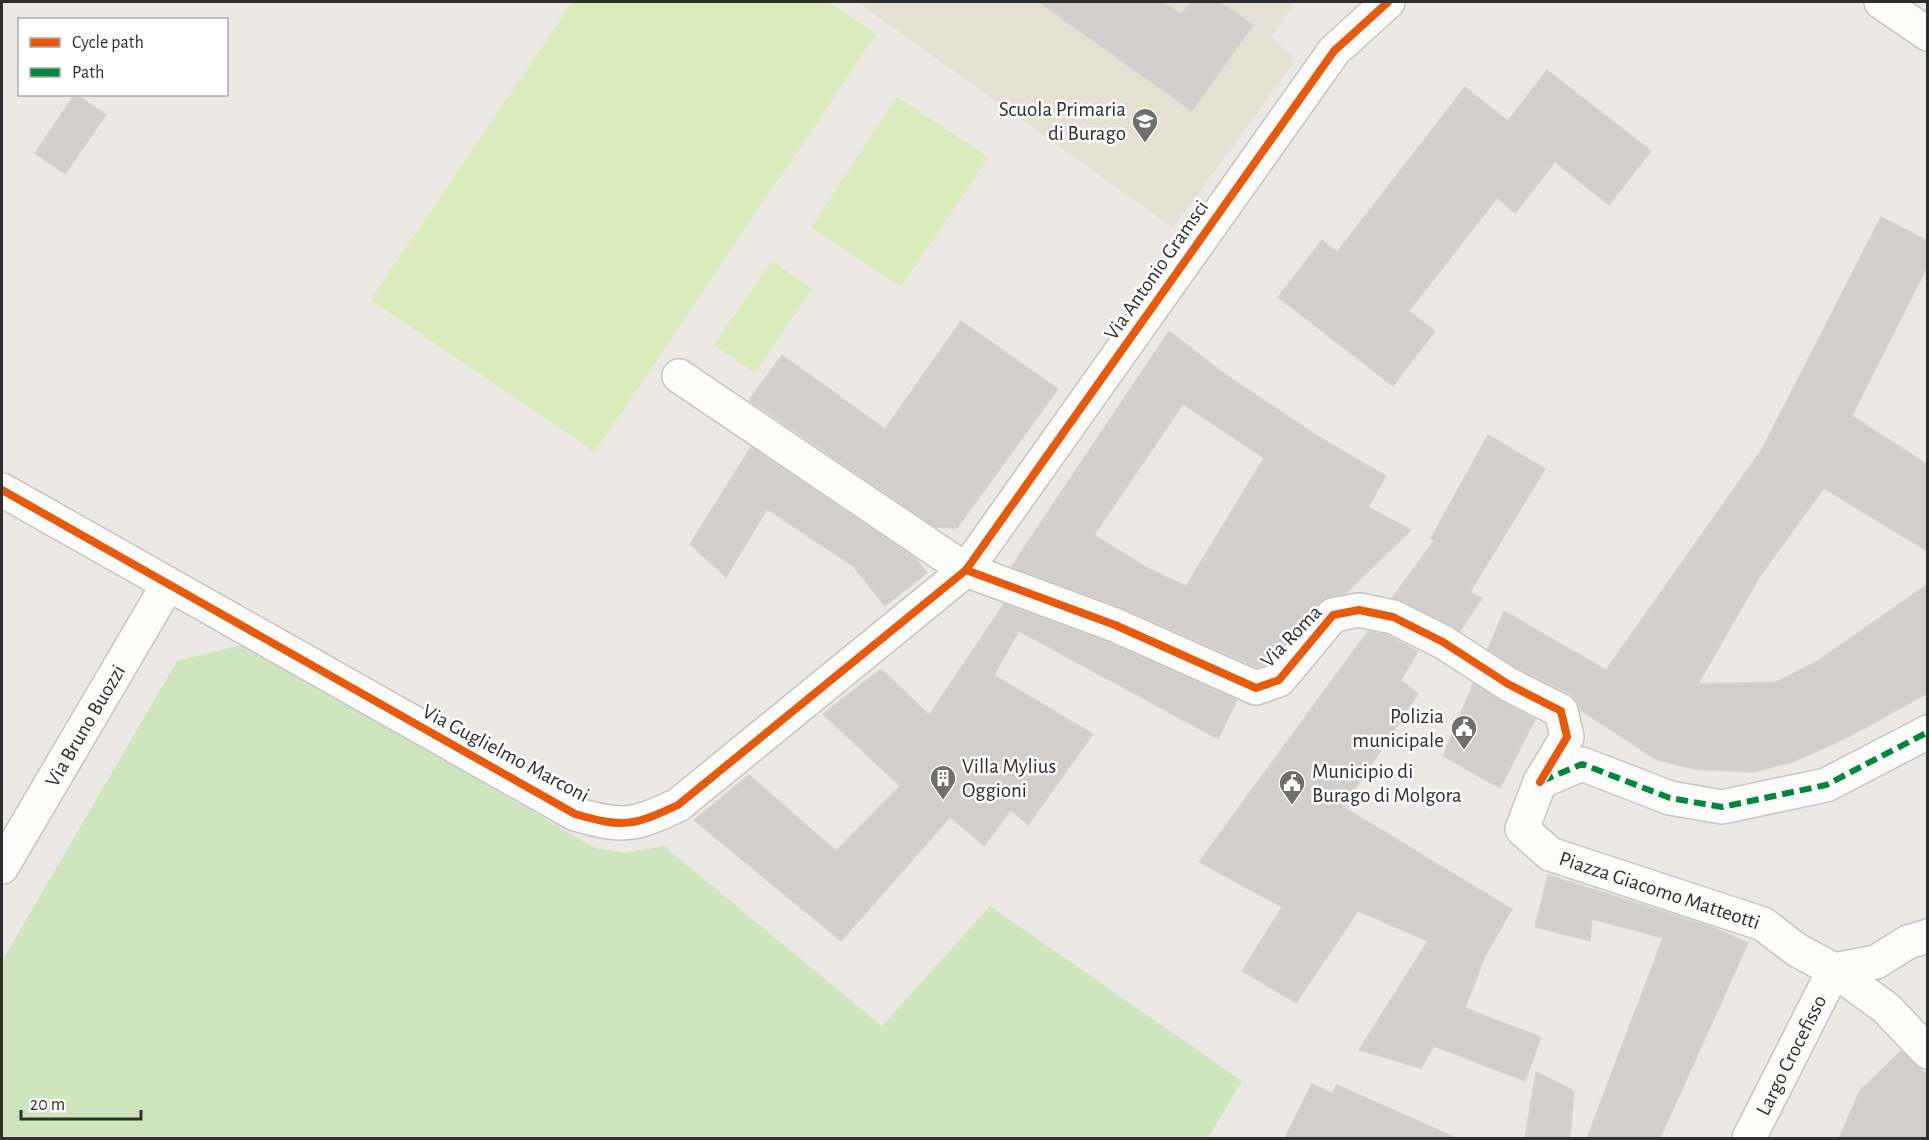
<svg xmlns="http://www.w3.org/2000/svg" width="1929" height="1140" viewBox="0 0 1929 1140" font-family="'Alegreya Sans',sans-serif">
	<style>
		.education { fill: #e6e0d3 }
		.green { fill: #cee6be }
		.pitch { fill: #d9eabb }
		.building { fill: #d1cecb; stroke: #d7d4d0; stroke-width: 1.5; fill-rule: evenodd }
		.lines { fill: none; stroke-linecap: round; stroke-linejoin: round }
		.minor-casing { stroke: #c5c4c5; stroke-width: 36 }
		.minor { stroke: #fcfcfb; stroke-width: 33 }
		.quiet { stroke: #00873e; stroke-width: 6; stroke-dasharray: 12 6; stroke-linecap: butt }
		.cycleway-casing { stroke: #fff; stroke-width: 11 }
		.cycleway { stroke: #e8590c; stroke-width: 8 }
		.labels { text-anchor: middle; stroke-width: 5; stroke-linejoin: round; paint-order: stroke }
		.poi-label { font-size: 21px; fill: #2e2e2e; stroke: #fff; text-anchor: end }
		.street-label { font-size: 21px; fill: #2e2e2e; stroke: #fff }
	</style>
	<rect width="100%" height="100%" fill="#ece8e4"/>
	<path class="education" d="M 857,2 L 1294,2 L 1272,36 L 1295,61 L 1173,228 Z"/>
	<path class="green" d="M 245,644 L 595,848 L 625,853 L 664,846 L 882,1026 L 990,906 L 1242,1081 L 1208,1138 L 2,1138 L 2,961 L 177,661 Z"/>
	<g class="pitch">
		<path d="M 572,2 L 828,2 L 876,34 L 595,452 L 371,300 Z"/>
		<path d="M 897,97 L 988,157 L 901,287 L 811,227 Z"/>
		<path d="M 772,261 L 812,289 L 755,373 L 714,345 Z"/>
	</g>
	<g class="building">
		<path d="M 1039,2 L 1164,2 L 1181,14 L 1191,2 L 1220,2 L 1253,25 L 1192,111 Z"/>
		<path d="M 1547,70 L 1651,151 L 1609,205 L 1555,162 L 1515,213 L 1497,198 L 1409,311 L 1435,331 L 1393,386 L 1278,297 L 1322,240 L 1337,252 L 1465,87 L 1508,121 Z"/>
		<path d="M 75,94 L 106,115 L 65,174 L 35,153 Z"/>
		<path d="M 1881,217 L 1928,241 L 1928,265 L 1852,416 L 1928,465 L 1928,552 L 1824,488 L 1760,576 L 1698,684 L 1776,682 L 1816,662 L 1928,584 L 1928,693 L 1848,737 L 1793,762 L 1752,772 L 1695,769 L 1657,760 L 1580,710 L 1576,700 L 1570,694 L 1517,668 L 1488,649 L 1504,611 L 1606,670 L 1762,449 Z"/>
		<path d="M 961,321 L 1058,389 L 957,528 L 935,527 L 749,400 L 782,355 L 885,429 Z"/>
		<path d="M 1169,331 L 1226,375 L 1316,435 L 1386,476 L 1368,507 L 1411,530 L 1345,594 L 1329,597 L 1319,603 L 1268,664 L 1257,668 L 1123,608 L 1011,567 ZM 1183,404 L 1264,458 L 1186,586 L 1147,568 L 1094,535 Z"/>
		<path d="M 1488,435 L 1545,469 L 1470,592 L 1482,598 L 1460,631 L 1392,598 L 1434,541 L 1431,538 Z"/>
		<path d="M 751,447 L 915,558 L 927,573 L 885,606 L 853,566 L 767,509 L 726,577 L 690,544 Z"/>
		<path d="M 1004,604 L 1108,642 L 1237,700 L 1218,739 L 1019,631 L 994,675 L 1093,734 L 1028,825 L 1011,810 L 984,846 L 950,817 L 841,941 L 694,820 L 749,775 L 836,851 L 900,786 L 823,714 L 881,669 L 929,715 Z"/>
		<path d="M 1368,631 L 1387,635 L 1418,651 L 1401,680 L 1418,694 L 1343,807 L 1512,909 L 1486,954 L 1465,1008 L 1541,1037 L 1525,1081 L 1434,1046 L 1421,1068 L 1359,1050 L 1428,941 L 1358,911 L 1296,1003 L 1242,971 L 1282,907 L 1199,862 Z"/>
		<path d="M 1473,684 L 1535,719 L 1500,788 L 1443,756 Z"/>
		<path d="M 1548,875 L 1709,926 L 1748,943 L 1660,1138 L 1587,1138 L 1663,938 L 1592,919 L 1590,941 L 1535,927 Z"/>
		<path d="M 1901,1051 L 1928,1076 L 1928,1138 L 1839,1138 L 1860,1091 Z"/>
		<path d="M 1536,1072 L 1574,1091 L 1570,1138 L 1525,1138 Z"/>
		<path d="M 1312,1084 L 1332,1093 L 1337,1085 L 1456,1138 L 1285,1138 Z"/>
	</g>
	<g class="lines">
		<g class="minor-casing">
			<g id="minor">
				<path d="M 1881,2 L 1928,34"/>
				<path id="s1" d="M 679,376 L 966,570 L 1115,625 L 1256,688 L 1279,680 L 1333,615 L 1359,610 L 1393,617 L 1443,642 L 1508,684 L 1561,711 L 1567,737 L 1540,782 L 1522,829 L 1550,854 L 1763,924 L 1797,950 L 1834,970 L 1876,962 L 1908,942 L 1928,936"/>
				<path d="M 2,490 L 575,814 C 623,828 633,826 678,805 L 966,570 L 1334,51 L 1388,2"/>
				<path d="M 1540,782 L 1582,764 L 1670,798 L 1722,807 L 1826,785 L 1928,732"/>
				<path id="s2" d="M 2,867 L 167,586"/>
				<path id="s3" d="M 1749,1138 L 1834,970 L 1886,1008 L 1928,1052"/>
			</g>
		</g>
		<use href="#minor" class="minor"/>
		<path class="quiet" d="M 1542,781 L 1582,764 L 1670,798 L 1722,807 L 1826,785 L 1928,732"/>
		<g class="cycleway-casing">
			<g id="cycleway">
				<path d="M 2,490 L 575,814 C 623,828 633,826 678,805 L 966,570 L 1334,51 L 1388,2"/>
				<path d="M 966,570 L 1115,625 L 1256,688 L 1279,680 L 1333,615 L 1359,610 L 1393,617 L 1443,642 L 1508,684 L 1561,711 L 1567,737 L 1540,782"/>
			</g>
		</g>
		<use href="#cycleway" class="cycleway"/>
	</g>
	<defs>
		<g id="school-pin" transform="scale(1.35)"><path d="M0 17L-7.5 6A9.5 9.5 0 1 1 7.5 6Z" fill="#706f6e" stroke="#fff"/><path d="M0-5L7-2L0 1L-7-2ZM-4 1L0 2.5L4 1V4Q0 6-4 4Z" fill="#fff"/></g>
		<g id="civic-pin" transform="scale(1.35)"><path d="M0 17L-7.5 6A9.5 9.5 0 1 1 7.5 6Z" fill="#706f6e" stroke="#fff"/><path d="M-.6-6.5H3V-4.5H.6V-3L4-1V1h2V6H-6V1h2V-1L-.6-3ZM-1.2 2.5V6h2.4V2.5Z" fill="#fff"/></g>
		<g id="building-pin" transform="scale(1.35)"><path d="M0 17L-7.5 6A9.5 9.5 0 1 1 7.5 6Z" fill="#706f6e" stroke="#fff"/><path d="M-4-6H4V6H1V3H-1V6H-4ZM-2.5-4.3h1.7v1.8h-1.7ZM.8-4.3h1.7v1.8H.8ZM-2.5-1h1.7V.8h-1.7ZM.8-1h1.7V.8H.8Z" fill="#fff"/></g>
	</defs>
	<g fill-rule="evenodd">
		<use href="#school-pin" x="1145" y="121"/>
		<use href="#civic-pin" x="1464" y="728"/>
		<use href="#building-pin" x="943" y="778"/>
		<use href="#civic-pin" x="1292" y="783"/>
	</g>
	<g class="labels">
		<g class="poi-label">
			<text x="1126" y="116">Scuola Primaria<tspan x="1126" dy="24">di Burago</tspan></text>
			<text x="1444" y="723">Polizia<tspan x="1444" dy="24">municipale</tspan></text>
			<text x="962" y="773" text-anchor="start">Villa Mylius<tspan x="962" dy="24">Oggioni</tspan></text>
			<text x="1312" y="778" text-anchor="start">Municipio di<tspan x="1312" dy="24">Burago di Molgora</tspan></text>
		</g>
		<g class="street-label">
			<text transform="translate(1156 270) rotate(-55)" y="7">Via Antonio Gramsci</text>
			<text transform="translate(1291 636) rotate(-46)" y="7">Via Roma</text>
			<text dy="7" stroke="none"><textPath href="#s2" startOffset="164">Via Bruno Buozzi</textPath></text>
			<text transform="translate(506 753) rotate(28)" y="7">Via Guglielmo Marconi</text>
			<text dy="7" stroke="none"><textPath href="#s1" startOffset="1305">Piazza Giacomo Matteotti</textPath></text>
			<text dy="7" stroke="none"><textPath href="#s3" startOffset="93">Largo Crocefisso</textPath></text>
		</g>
	</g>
	<rect width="1929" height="1140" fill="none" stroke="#2e2e2e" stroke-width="6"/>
	<rect x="18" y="18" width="210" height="78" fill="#ffffff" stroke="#ababab" stroke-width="1.5"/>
	<rect x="30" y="38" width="30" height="9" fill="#e8590c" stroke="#ababab" stroke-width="1.5"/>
	<text x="72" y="48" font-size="18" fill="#2e2e2e">Cycle path</text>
	<rect x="30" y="68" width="30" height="9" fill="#00873e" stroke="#ababab" stroke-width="1.5"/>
	<text x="72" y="78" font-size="18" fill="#2e2e2e">Path</text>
	<path d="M21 1110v9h120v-9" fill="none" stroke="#2e2e2e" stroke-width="3"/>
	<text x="30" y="1110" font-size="18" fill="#2e2e2e" stroke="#ffffff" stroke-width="4.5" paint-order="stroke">20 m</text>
</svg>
